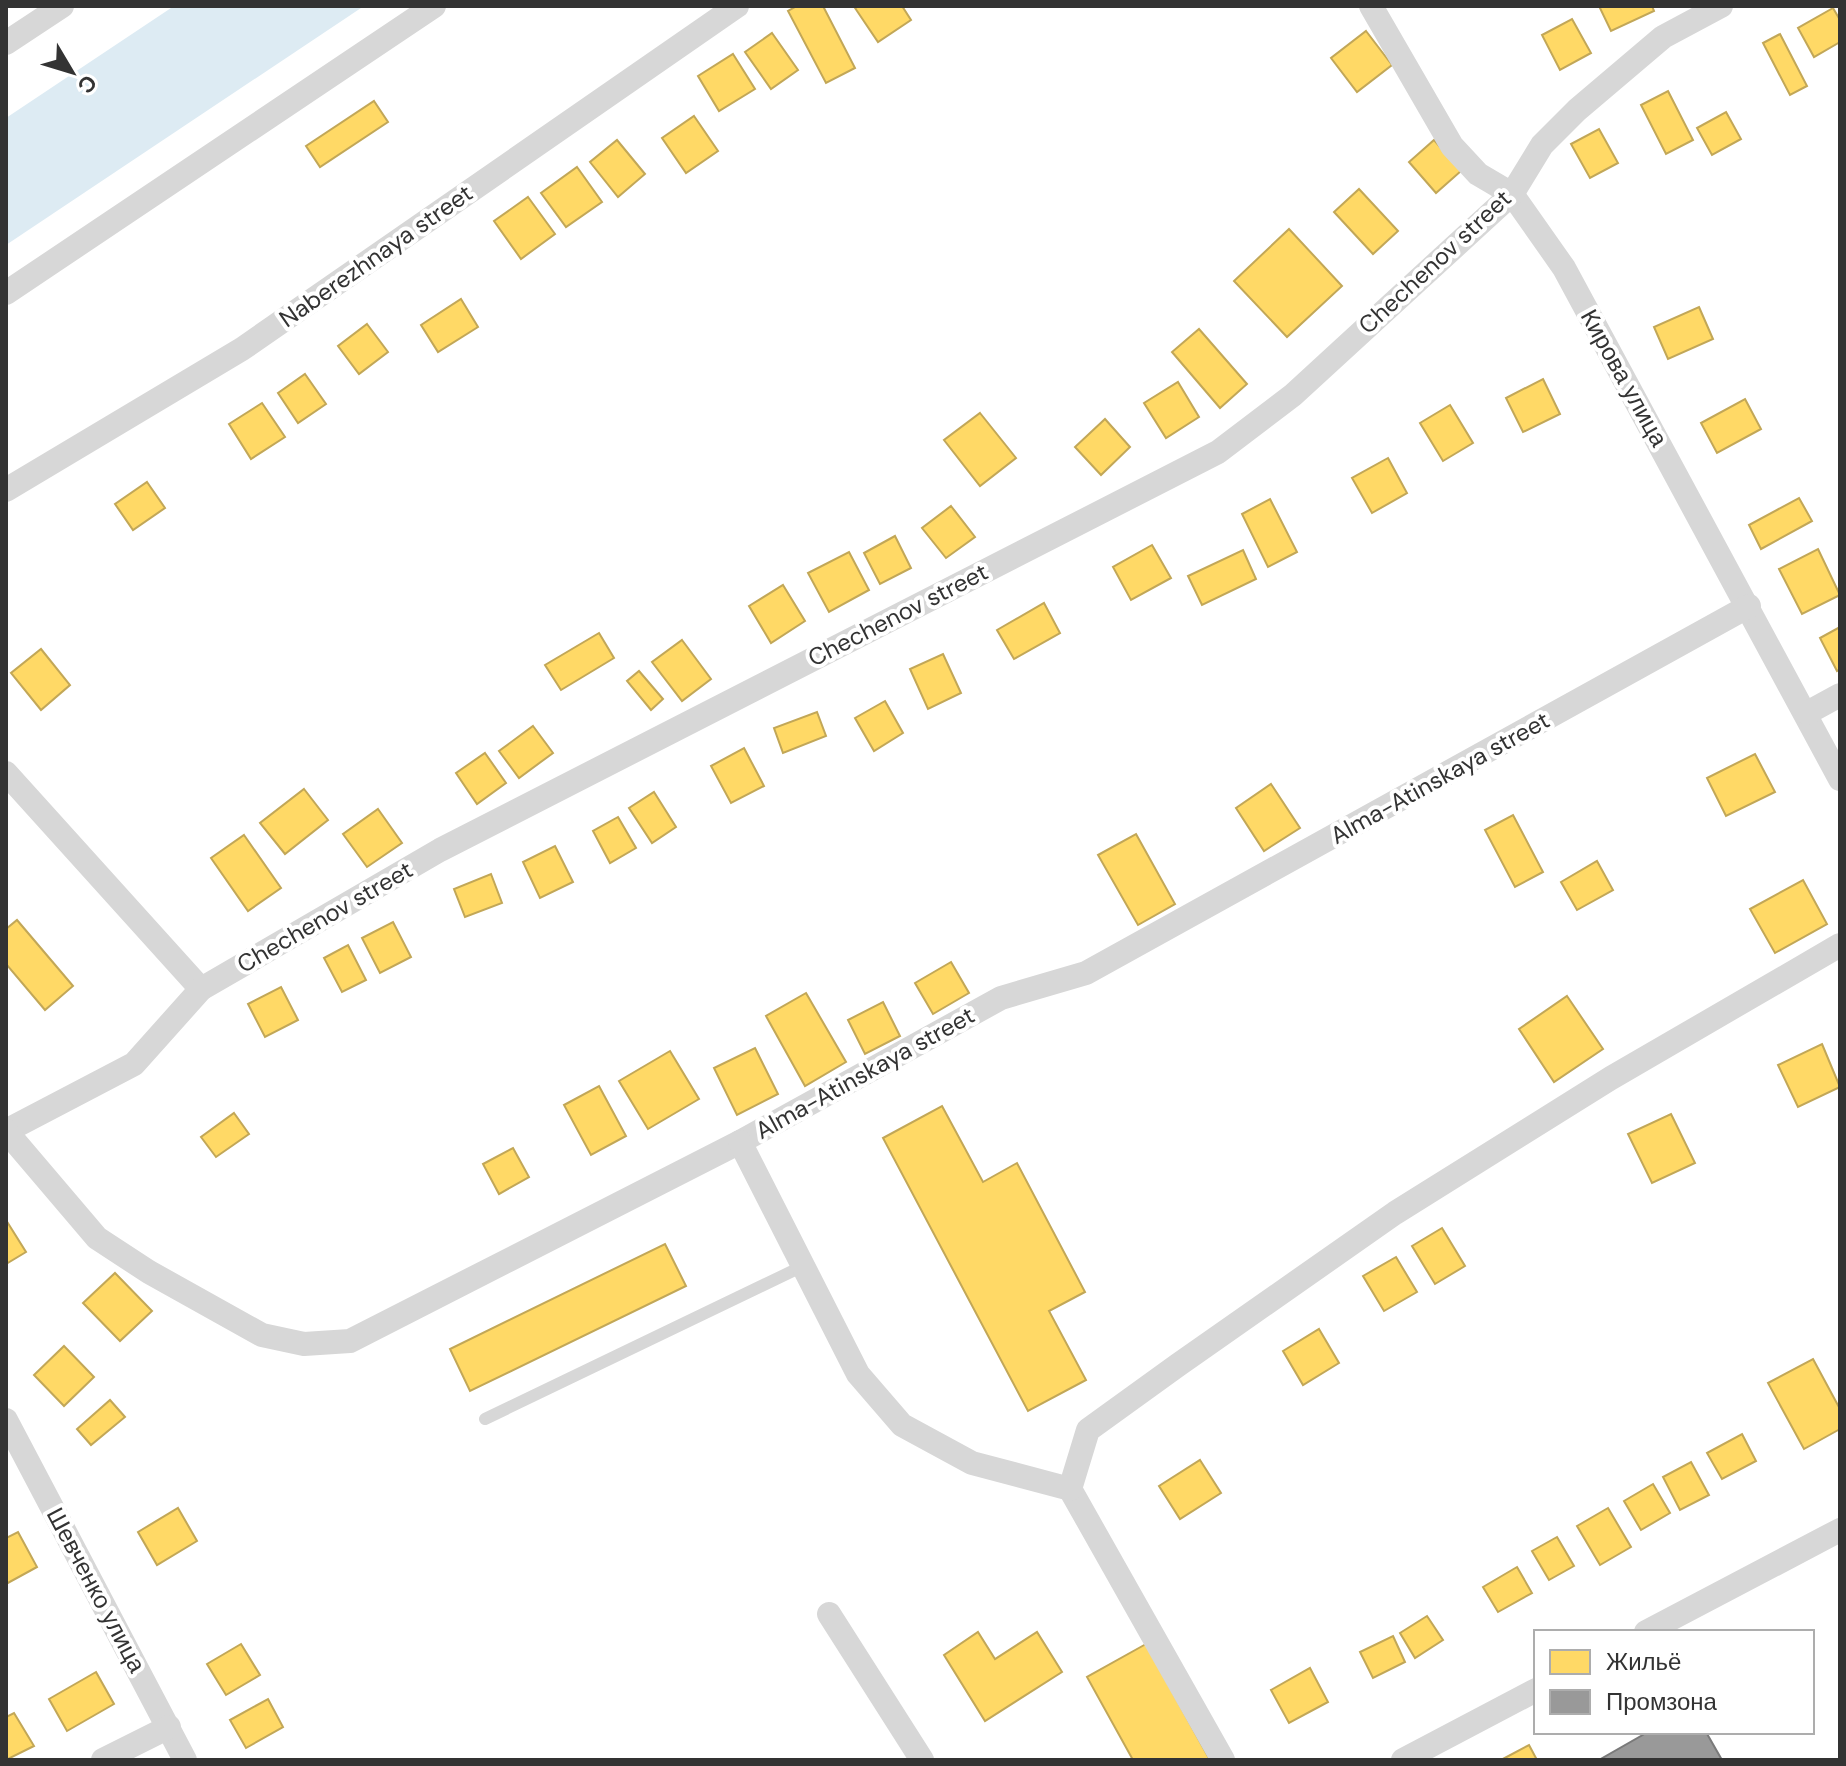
<svg xmlns="http://www.w3.org/2000/svg" width="1846" height="1766" viewBox="0 0 1846 1766" font-family="'DM Sans',sans-serif">
	<style>
		.water { fill: #ddebf3 }
		.homes { fill: #ffd966; stroke: #c2a757; stroke-width: 2 }
		.industry { fill: #999; stroke: #7a7a7a; stroke-width: 2 }
		.lines { fill: none; stroke-linecap: round; stroke-linejoin: round }
		.service { stroke: #d7d7d7; stroke-width: 12 }
		.minor { stroke: #d7d7d7; stroke-width: 24 }
		.labels { text-anchor: middle; stroke-width: 8; stroke-linejoin: round; paint-order: stroke }
		.street-label { font-size: 24px; fill: #333; stroke: #fff }
	</style>
	<rect width="100%" height="100%" fill="#fff"/>
	<path class="water" d="M 174,6 L 364,6 L 6,245 L 6,118 Z"/>
	<g class="homes">
		<path d="M 797,6 L 823,6 L 855,68 L 826,83 L 788,11 Z"/>
		<path d="M 859,6 L 902,6 L 911,20 L 878,42 L 855,8 Z"/>
		<path d="M 1599,6 L 1652,6 L 1654,11 L 1611,31 Z"/>
		<path d="M 1833,8 L 1840,20 L 1840,42 L 1814,57 L 1798,28 Z"/>
		<path d="M 1572,19 L 1591,53 L 1560,70 L 1542,35 Z"/>
		<path d="M 1366,31 L 1392,65 L 1357,92 L 1331,58 Z"/>
		<path d="M 772,33 L 798,70 L 771,89 L 745,52 Z"/>
		<path d="M 1780,34 L 1807,86 L 1790,95 L 1763,43 Z"/>
		<path d="M 733,54 L 755,89 L 719,111 L 698,76 Z"/>
		<path d="M 1668,91 L 1693,140 L 1666,154 L 1641,105 Z"/>
		<path d="M 374,101 L 388,122 L 320,167 L 306,146 Z"/>
		<path d="M 1726,112 L 1741,139 L 1712,155 L 1697,128 Z"/>
		<path d="M 694,116 L 718,151 L 686,173 L 662,138 Z"/>
		<path d="M 1599,129 L 1618,163 L 1590,178 L 1571,144 Z"/>
		<path d="M 617,140 L 645,174 L 618,197 L 590,162 Z"/>
		<path d="M 1434,140 L 1461,171 L 1436,193 L 1409,162 Z"/>
		<path d="M 577,167 L 602,202 L 566,227 L 541,193 Z"/>
		<path d="M 1359,189 L 1398,231 L 1373,254 L 1334,212 Z"/>
		<path d="M 528,197 L 555,234 L 521,259 L 494,221 Z"/>
		<path d="M 1289,229 L 1342,286 L 1287,337 L 1234,281 Z"/>
		<path d="M 461,299 L 478,327 L 438,352 L 421,325 Z"/>
		<path d="M 1699,307 L 1713,339 L 1668,359 L 1654,327 Z"/>
		<path d="M 367,324 L 388,352 L 359,374 L 338,346 Z"/>
		<path d="M 1199,329 L 1247,384 L 1220,408 L 1172,352 Z"/>
		<path d="M 305,374 L 326,404 L 298,423 L 278,393 Z"/>
		<path d="M 1543,379 L 1560,414 L 1523,432 L 1506,398 Z"/>
		<path d="M 1178,382 L 1199,417 L 1166,438 L 1144,403 Z"/>
		<path d="M 1745,399 L 1761,429 L 1717,453 L 1701,423 Z"/>
		<path d="M 262,403 L 285,437 L 251,459 L 229,424 Z"/>
		<path d="M 1450,405 L 1473,443 L 1443,461 L 1420,423 Z"/>
		<path d="M 980,413 L 1016,458 L 980,486 L 944,440 Z"/>
		<path d="M 1105,419 L 1130,447 L 1101,475 L 1075,447 Z"/>
		<path d="M 1388,458 L 1407,493 L 1372,513 L 1352,478 Z"/>
		<path d="M 147,482 L 165,508 L 133,530 L 115,504 Z"/>
		<path d="M 1799,498 L 1812,521 L 1761,549 L 1749,525 Z"/>
		<path d="M 1270,499 L 1297,552 L 1268,567 L 1242,514 Z"/>
		<path d="M 951,506 L 975,537 L 946,558 L 922,528 Z"/>
		<path d="M 895,536 L 911,568 L 880,584 L 864,553 Z"/>
		<path d="M 1152,545 L 1171,578 L 1131,600 L 1113,567 Z"/>
		<path d="M 1818,549 L 1840,595 L 1802,614 L 1779,569 Z"/>
		<path d="M 1243,550 L 1256,579 L 1202,605 L 1188,576 Z"/>
		<path d="M 849,552 L 869,590 L 829,612 L 808,573 Z"/>
		<path d="M 783,585 L 805,621 L 771,643 L 749,606 Z"/>
		<path d="M 1044,603 L 1060,633 L 1014,659 L 997,630 Z"/>
		<path d="M 1840,627 L 1840,669 L 1837,671 L 1820,638 Z"/>
		<path d="M 599,633 L 614,658 L 561,690 L 545,665 Z"/>
		<path d="M 682,640 L 711,679 L 682,701 L 652,662 Z"/>
		<path d="M 41,649 L 70,685 L 41,710 L 11,673 Z"/>
		<path d="M 943,654 L 961,693 L 928,709 L 910,669 Z"/>
		<path d="M 639,671 L 663,699 L 651,710 L 627,681 Z"/>
		<path d="M 885,701 L 903,733 L 874,751 L 855,718 Z"/>
		<path d="M 817,712 L 826,736 L 783,753 L 774,728 Z"/>
		<path d="M 533,726 L 553,753 L 519,778 L 499,751 Z"/>
		<path d="M 744,748 L 764,786 L 731,803 L 711,766 Z"/>
		<path d="M 485,753 L 506,783 L 477,804 L 456,773 Z"/>
		<path d="M 1755,754 L 1775,792 L 1726,816 L 1707,778 Z"/>
		<path d="M 1271,784 L 1300,828 L 1264,851 L 1236,808 Z"/>
		<path d="M 304,789 L 328,820 L 285,854 L 260,823 Z"/>
		<path d="M 654,792 L 676,827 L 652,843 L 629,808 Z"/>
		<path d="M 378,809 L 402,843 L 367,867 L 343,834 Z"/>
		<path d="M 1513,815 L 1543,872 L 1515,887 L 1485,830 Z"/>
		<path d="M 618,817 L 636,848 L 610,863 L 593,831 Z"/>
		<path d="M 1136,834 L 1175,904 L 1138,925 L 1098,855 Z"/>
		<path d="M 244,835 L 281,888 L 248,911 L 211,858 Z"/>
		<path d="M 555,846 L 573,882 L 540,898 L 523,862 Z"/>
		<path d="M 1597,861 L 1613,890 L 1577,910 L 1561,882 Z"/>
		<path d="M 491,874 L 502,903 L 465,917 L 454,889 Z"/>
		<path d="M 1803,880 L 1827,924 L 1775,953 L 1750,909 Z"/>
		<path d="M 17,920 L 73,986 L 45,1010 L 6,964 L 6,929 Z"/>
		<path d="M 393,922 L 411,957 L 380,973 L 362,938 Z"/>
		<path d="M 348,945 L 366,980 L 342,992 L 324,958 Z"/>
		<path d="M 951,962 L 969,993 L 933,1014 L 915,983 Z"/>
		<path d="M 281,987 L 298,1020 L 265,1037 L 248,1004 Z"/>
		<path d="M 806,993 L 846,1062 L 805,1086 L 766,1016 Z"/>
		<path d="M 1567,996 L 1603,1049 L 1554,1082 L 1519,1029 Z"/>
		<path d="M 883,1002 L 900,1036 L 865,1054 L 848,1020 Z"/>
		<path d="M 1822,1044 L 1840,1087 L 1798,1107 L 1778,1065 Z"/>
		<path d="M 755,1048 L 778,1094 L 737,1115 L 714,1068 Z"/>
		<path d="M 670,1051 L 699,1099 L 648,1129 L 619,1081 Z"/>
		<path d="M 599,1086 L 626,1136 L 591,1155 L 564,1105 Z"/>
		<path d="M 942,1106 L 983,1182 L 1017,1163 L 1085,1292 L 1049,1311 L 1086,1380 L 1028,1411 L 883,1138 Z"/>
		<path d="M 234,1113 L 249,1134 L 216,1157 L 201,1137 Z"/>
		<path d="M 1671,1114 L 1695,1163 L 1652,1183 L 1628,1134 Z"/>
		<path d="M 513,1148 L 529,1177 L 499,1194 L 483,1164 Z"/>
		<path d="M 6,1220 L 26,1252 L 6,1264 Z"/>
		<path d="M 1442,1228 L 1465,1266 L 1435,1284 L 1412,1246 Z"/>
		<path d="M 665,1244 L 686,1286 L 470,1391 L 450,1349 Z"/>
		<path d="M 1396,1257 L 1417,1292 L 1384,1311 L 1363,1276 Z"/>
		<path d="M 115,1273 L 152,1311 L 120,1341 L 83,1303 Z"/>
		<path d="M 1319,1329 L 1339,1363 L 1303,1385 L 1283,1351 Z"/>
		<path d="M 64,1346 L 94,1377 L 64,1406 L 34,1375 Z"/>
		<path d="M 1813,1359 L 1840,1409 L 1840,1429 L 1804,1449 L 1768,1383 Z"/>
		<path d="M 110,1400 L 125,1417 L 91,1445 L 77,1429 Z"/>
		<path d="M 1742,1434 L 1756,1461 L 1722,1479 L 1707,1453 Z"/>
		<path d="M 1200,1460 L 1221,1493 L 1180,1519 L 1159,1486 Z"/>
		<path d="M 1691,1462 L 1709,1495 L 1680,1510 L 1663,1477 Z"/>
		<path d="M 1653,1484 L 1670,1513 L 1641,1530 L 1624,1501 Z"/>
		<path d="M 178,1508 L 197,1541 L 157,1565 L 138,1532 Z"/>
		<path d="M 1608,1508 L 1631,1547 L 1600,1565 L 1577,1526 Z"/>
		<path d="M 18,1532 L 37,1567 L 6,1584 L 6,1538 Z"/>
		<path d="M 1557,1537 L 1574,1566 L 1549,1580 L 1532,1551 Z"/>
		<path d="M 1517,1567 L 1532,1593 L 1498,1612 L 1483,1587 Z"/>
		<path d="M 1427,1616 L 1443,1640 L 1415,1658 L 1400,1633 Z"/>
		<path d="M 978,1632 L 995,1659 L 1037,1632 L 1062,1672 L 985,1721 L 944,1655 Z"/>
		<path d="M 1393,1636 L 1405,1662 L 1373,1678 L 1360,1652 Z"/>
		<path d="M 241,1644 L 260,1675 L 226,1695 L 207,1664 Z"/>
		<path d="M 1146,1644 L 1210,1760 L 1133,1760 L 1087,1677 Z"/>
		<path d="M 1310,1668 L 1328,1702 L 1289,1723 L 1271,1690 Z"/>
		<path d="M 96,1672 L 114,1704 L 67,1731 L 49,1699 Z"/>
		<path d="M 268,1699 L 283,1727 L 246,1748 L 230,1720 Z"/>
		<path d="M 14,1713 L 34,1746 L 6,1760 L 6,1717 Z"/>
		<path d="M 1529,1745 L 1537,1760 L 1501,1760 Z"/>
	</g>
	<path class="industry" d="M 1648,1732 L 1706,1732 L 1722,1760 L 1599,1760 Z"/>
	<g class="lines">
		<path class="service" d="M 485,1419 L 803,1266"/>
		<g class="minor">
			<path d="M 1371,6 L 1452,146 L 1478,174 L 1512,194 L 1564,268 L 1840,779"/>
			<path d="M 6,43 L 62,6"/>
			<path d="M 6,293 L 434,6"/>
			<path d="M 6,490 L 242,349 L 737,6"/>
			<path d="M 1807,713 L 1840,695"/>
			<path d="M 6,773 L 201,989"/>
			<path d="M 6,1131 L 134,1064 L 201,989 L 440,850 L 1218,452 L 1293,395 L 1512,194 L 1542,145 L 1577,110 L 1663,37 L 1721,6"/>
			<path d="M 6,1131 L 97,1238 L 149,1272 L 262,1335 L 304,1344 L 350,1341 L 740,1142 L 1001,998 L 1086,973 L 1749,606"/>
			<path d="M 740,1142 L 858,1374 L 902,1425 L 972,1463 L 1070,1489 L 1223,1760"/>
			<path d="M 6,1420 L 185,1760"/>
			<path d="M 1070,1489 L 1088,1430 L 1178,1365 L 1395,1213 L 1611,1078 L 1840,945"/>
			<path d="M 829,1614 L 922,1760"/>
			<path d="M 1646,1632 L 1840,1530"/>
			<path d="M 103,1760 L 169,1727"/>
			<path d="M 1403,1760 L 1536,1690"/>
		</g>
	</g>
	<g class="labels">
		<g class="street-label">
			<text transform="translate(376 256) rotate(-35)" y="8">Naberezhnaya street</text>
			<text transform="translate(1435 262) rotate(-43)" y="8">Chechenov street</text>
			<text transform="translate(1624 378) rotate(61)" y="8">Кирова улица</text>
			<text transform="translate(898 615) rotate(-27)" y="8">Chechenov street</text>
			<text transform="translate(1440 778) rotate(-29)" y="8">Alma-Atinskaya street</text>
			<text transform="translate(325 917) rotate(-30)" y="8">Chechenov street</text>
			<text transform="translate(865 1073) rotate(-29)" y="8">Alma-Atinskaya street</text>
			<text transform="translate(96 1590) rotate(62)" y="8">Шевченко улица</text>
		</g>
	</g>
	<rect width="1846" height="1766" fill="none" stroke="#333333" stroke-width="16"/>
	<rect x="1534" y="1630" width="280" height="104" fill="#ffffff" stroke="#adadad" stroke-width="2"/>
	<rect x="1550" y="1650" width="40" height="24" fill="#ffd966" stroke="#adadad" stroke-width="2"/>
	<text x="1606" y="1670" font-size="24" fill="#333333">Жильё</text>
	<rect x="1550" y="1690" width="40" height="24" fill="#999999" stroke="#adadad" stroke-width="2"/>
	<text x="1606" y="1710" font-size="24" fill="#333333">Промзона</text>
	<g transform="translate(72 72) rotate(128)" stroke="#ffffff" stroke-width="6" paint-order="stroke">
	<path d="M0-6L14 30L0 20L-14 30Z" fill="#333333"/>
	<text y="-12" font-size="22" font-weight="bold" text-anchor="middle" fill="#333333">С</text>
	</g>
</svg>
